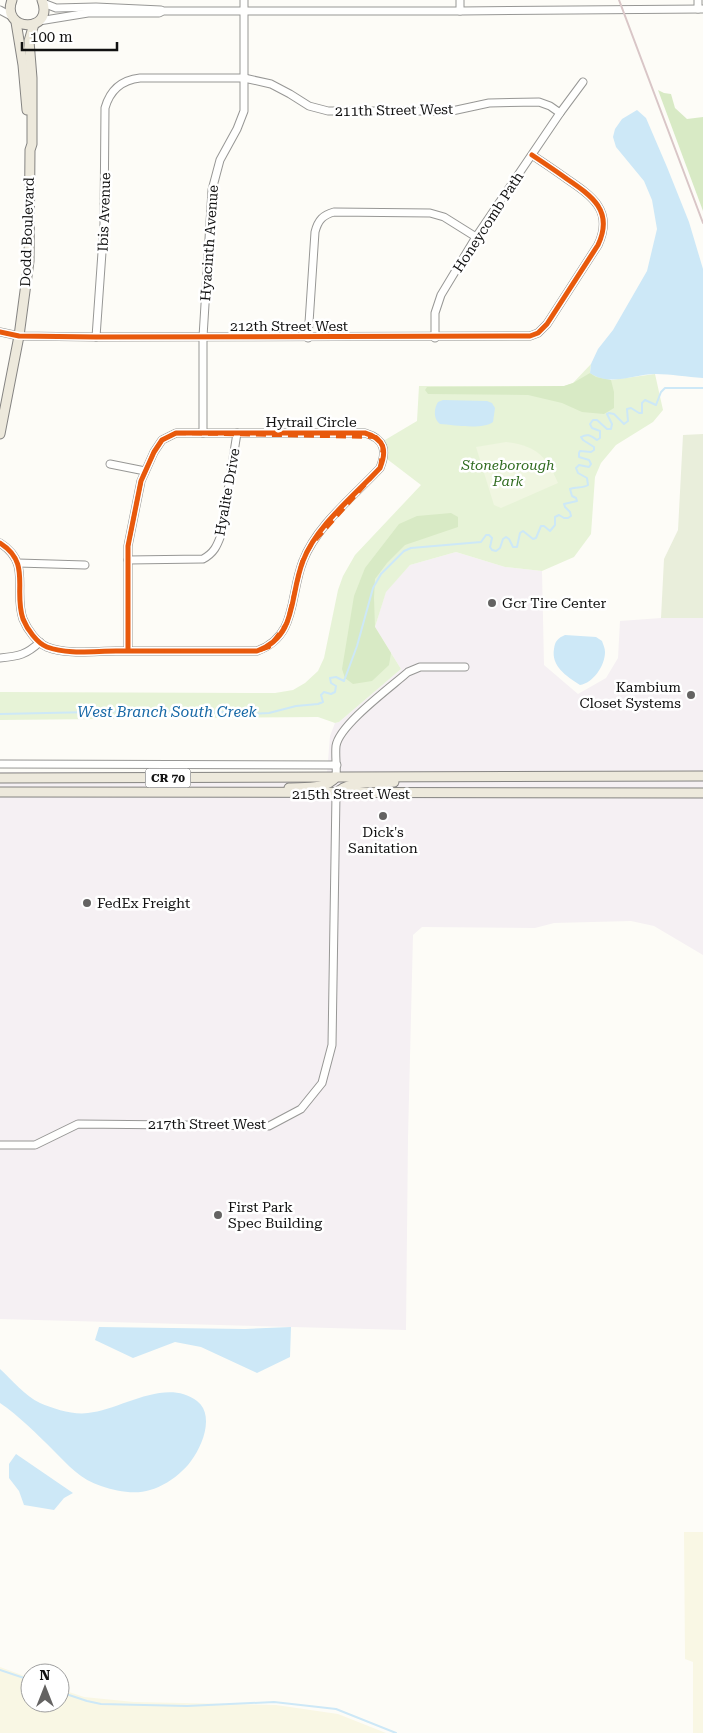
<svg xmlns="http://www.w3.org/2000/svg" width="703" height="1733" viewBox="0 0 703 1733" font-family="'Roboto Serif',serif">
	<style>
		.industrial { fill: #f5f0f3 }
		.farmland { fill: #f9f7e4 }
		.green { fill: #e7f3d7 }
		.forest { fill: #d8eac5 }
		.cemetery { fill: #e9eedb }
		.pitch { fill: #f0f6e1 }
		.water { fill: #cde8f7 }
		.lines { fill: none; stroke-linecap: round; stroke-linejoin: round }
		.stream { stroke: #cde8f7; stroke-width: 2 }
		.minor-casing { stroke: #979795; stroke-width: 9 }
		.major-casing { stroke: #858482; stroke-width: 11 }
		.minor { stroke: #fffffe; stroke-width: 7 }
		.major { stroke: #ede9dc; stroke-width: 9 }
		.rail { stroke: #d9c6c7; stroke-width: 2 }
		.cycleway-casing { stroke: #fff; stroke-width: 8 }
		.cycleway { stroke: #e8590c; stroke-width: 5 }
		.marked { fill: none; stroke: #e8590c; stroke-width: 4; stroke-dasharray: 10 6; stroke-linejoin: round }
		.poi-dot { fill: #646362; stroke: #fff; stroke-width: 2 }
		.labels { text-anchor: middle; stroke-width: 5; stroke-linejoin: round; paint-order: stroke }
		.shield { fill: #fff; stroke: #585858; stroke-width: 1 }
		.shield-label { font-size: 12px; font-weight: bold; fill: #111 }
		.street-label { font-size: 14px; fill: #111; stroke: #fff }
		.park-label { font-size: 14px; font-style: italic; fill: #2f6b1f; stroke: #fff }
		.poi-label { font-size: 14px; fill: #111; stroke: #fff; text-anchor: start }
		.water-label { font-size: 15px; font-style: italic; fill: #1768a6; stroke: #fff }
	</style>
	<rect width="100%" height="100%" fill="#fdfcf7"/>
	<path class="industrial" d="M 456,552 L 505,567 L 542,571 L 544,665 L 578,694 L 606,678 L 618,658 L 620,621 L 661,618 L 703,618 L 703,955 L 654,926 L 631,921 L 554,923 L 535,928 L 422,927 L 413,935 L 408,1138 L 406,1330 L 0,1319 L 0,772 L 327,773 L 330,736 L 335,723 L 339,722 L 401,669 L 375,627 L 386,591 L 410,565 Z"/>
	<g class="farmland">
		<path d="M 684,1532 L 703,1532 L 703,1733 L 693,1733 L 693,1662 L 685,1659 Z"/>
		<path d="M 0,1667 L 30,1678 L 30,1703 L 60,1703 L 60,1689 L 84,1697 L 134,1702 L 276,1705 L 338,1714 L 386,1733 L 0,1733 Z"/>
	</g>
	<path class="green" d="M 591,364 L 590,373 L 611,380 L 655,374 L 663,410 L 653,422 L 616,445 L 601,463 L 595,477 L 591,534 L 574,557 L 542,571 L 505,567 L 456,552 L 410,565 L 386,592 L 375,627 L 401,669 L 339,722 L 335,723 L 318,717 L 0,720 L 0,692 L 275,693 L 293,690 L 305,683 L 318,671 L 324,658 L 338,590 L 343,576 L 355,555 L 421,485 L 387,459 L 385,440 L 417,421 L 419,386 L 564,386 L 573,383 Z"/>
	<g class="forest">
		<path d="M 658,90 L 664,93 L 671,94 L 675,108 L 687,119 L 703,117 L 703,211 Z"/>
		<path d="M 590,373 L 596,377 L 611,380 L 614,392 L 614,408 L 604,414 L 582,412 L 562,403 L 528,395 L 428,394 L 425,390 L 427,387 L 564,386 L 573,383 Z"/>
		<path d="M 451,513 L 458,517 L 458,527 L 405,545 L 387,563 L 375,579 L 374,598 L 375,627 L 391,653 L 389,665 L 372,681 L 353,684 L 345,678 L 342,669 L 354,596 L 365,568 L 399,524 L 417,516 Z"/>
	</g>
	<path class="cemetery" d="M 703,434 L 703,618 L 661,618 L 664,559 L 678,530 L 683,435 Z"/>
	<path class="pitch" d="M 506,442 C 537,446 546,456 558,483 L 501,508 L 494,505 L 476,447 Z"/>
	<g class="water">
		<path d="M 637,110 L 646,118 L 667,167 L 689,222 L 703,269 L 703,378 C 687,377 671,374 656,374 C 634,374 610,387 590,373 L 591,364 L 598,349 L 613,330 L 647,271 L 657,229 L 652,200 L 644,181 L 616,147 L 613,137 L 615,129 L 622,119 Z"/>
		<path d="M 443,400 L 487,401 L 492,403 L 495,408 L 493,422 C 482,430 454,425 440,424 C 433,419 434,408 438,402 Z"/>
		<path d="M 565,635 L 596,637 L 602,641 C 603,644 605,648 605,652 C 605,666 593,683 580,685 C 566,676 551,666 554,649 C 555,641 558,638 565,635 Z"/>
		<path d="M 99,1327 L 245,1329 L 291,1327 L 290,1357 L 257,1373 L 201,1347 L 175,1342 L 133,1358 L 95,1340 Z"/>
		<path d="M 0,1369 C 12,1380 25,1396 40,1403 C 54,1409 73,1415 88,1413 C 121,1410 165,1377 197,1401 C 218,1417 198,1458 182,1471 C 174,1479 161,1487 150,1490 C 135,1495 116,1491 101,1486 C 81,1480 68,1465 54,1451 C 37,1434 19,1416 0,1403 Z"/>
		<path d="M 16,1454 L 73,1493 L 64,1498 L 54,1510 L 24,1505 L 19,1491 L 9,1478 L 9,1464 Z"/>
	</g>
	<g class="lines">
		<g class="stream">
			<path d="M 0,714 L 140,711 L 226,712 L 248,714 L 269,713 L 296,706 L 318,704 L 323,702 L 321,695 L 324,692 L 331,694 L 335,692 L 336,686 L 331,683 L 330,678 L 336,677 L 344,681 L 357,646 L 373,588 L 381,574 L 404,551 L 411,548 L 481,542 L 486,535 L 489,535 L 492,538 L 490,547 L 492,550 L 496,551 L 500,548 L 503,539 L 506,537 L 509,539 L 513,547 L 517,547 L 520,533 L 523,531 L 533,539 L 536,538 L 541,526 L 544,526 L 550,531 L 555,525 L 555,517 L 559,515 L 564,518 L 568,518 L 571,516 L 570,512 L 565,507 L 564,504 L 577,501 L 576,498 L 572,496 L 570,489 C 576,486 582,489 588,485 L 587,478 L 578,473 L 576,468 L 579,465 L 589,467 L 591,464 L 589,460 L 579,457 L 579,453 L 580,451 L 591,452 L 594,450 L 594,447 L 583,440 L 581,437 C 588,433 591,436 597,440 L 600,438 L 600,431 L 592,428 L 590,424 L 593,420 L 597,420 L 607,429 L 611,429 L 612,424 L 607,414 L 609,413 L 614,414 L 624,424 L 628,421 L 627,409 L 631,408 L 639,413 L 642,413 L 642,403 L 645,400 L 656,405 L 661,392 L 665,388 L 703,388"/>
			<path d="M 0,1670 L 30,1680"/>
			<path d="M 60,1692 L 87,1701 L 101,1704 L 187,1706 L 274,1702 L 336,1709 L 396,1733"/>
		</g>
		<g class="minor-casing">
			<g id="minor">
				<path d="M 698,0 L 698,9"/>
				<path d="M 43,3 L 56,8 L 96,7 L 161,10"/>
				<path d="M 0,10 L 11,16"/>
				<path d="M 460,11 L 460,0"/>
				<path d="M 39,21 L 88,13 L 159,13 L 163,11 L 460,11 L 703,9"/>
				<path d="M 0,332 L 19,336 L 96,337 L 530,336 L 538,333 L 547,324 L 598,245 C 614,211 592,196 567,179 C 556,171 544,163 532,155"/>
				<path d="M 96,337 L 104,224 L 105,108 C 110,90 122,80 140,78 L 244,78 L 271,84 L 290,94 L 309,106 L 328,111 L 452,111 L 489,103 L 539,102 L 550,106 L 560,113"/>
				<path d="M 308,338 L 315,232 C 318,220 323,215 334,212 L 430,213 L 444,217 L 476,237"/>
				<path d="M 435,338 L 435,313 L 441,295 L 476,237 L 560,113 L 583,82"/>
				<path d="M 203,433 L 203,337 L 212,190 L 220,160 L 237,129 L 244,111 L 244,0"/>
				<path d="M 110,464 L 145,471"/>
				<path d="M 0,543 C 32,563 13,590 23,619 C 27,629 37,643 47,647 C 68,655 94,651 116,651 C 163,651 210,651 257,651 C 298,636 289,596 303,561 C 316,526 355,495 380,468 C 387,451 385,439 365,433 L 176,433 L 162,440 L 154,452 L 141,481 L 128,546 L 128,651"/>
				<path d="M 128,560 L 203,559 C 214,553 217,546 221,535 L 237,433"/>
				<path d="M 18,563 L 85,565"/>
				<path d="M 0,658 C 19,656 26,655 40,642"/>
				<path d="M 0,764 L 337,765"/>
				<path d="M 336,777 C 337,767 335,756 336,746 C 339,725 391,687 408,672 L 420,667 L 465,667"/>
				<path d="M 0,1145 L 35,1145 L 78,1124 L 269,1126 L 301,1109 L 322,1083 L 332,1045 L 336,794"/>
			</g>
		</g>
		<g class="major-casing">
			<g id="major">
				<path d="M 12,0 C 0,32 55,34 42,0"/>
				<path d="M 16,22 L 23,65 L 27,110"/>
				<path d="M 0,434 L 19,336 L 29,261 L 30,150 L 32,144 L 32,78 L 29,41 L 34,24"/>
				<path d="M 0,778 L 703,776"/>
				<path d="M 289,788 C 303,787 326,790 336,777"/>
				<path d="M 0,792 L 703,793"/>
				<path d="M 336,794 C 348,779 377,784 394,782"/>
			</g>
		</g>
		<use href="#minor" class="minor"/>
		<use href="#major" class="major"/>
		<path class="rail" d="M 619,0 L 703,223"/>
		<g class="cycleway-casing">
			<g id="cycleway">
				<path d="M 0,332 L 19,336 L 96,337 L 530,336 L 538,333 L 547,324 L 598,245 C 614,211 592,196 567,179 C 556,171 544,163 532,155"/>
				<path d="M 0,543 C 32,563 13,590 23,619 C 27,629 37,643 47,647 C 68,655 94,651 116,651 C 163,651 210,651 257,651 C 298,636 289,596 303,561 C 316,526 355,495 380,468 C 387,451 385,439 365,433 L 176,433 L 162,440 L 154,452 L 141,481 L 128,546 L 128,651"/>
			</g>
		</g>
		<use href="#cycleway" class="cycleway"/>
	</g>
	<path class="marked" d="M 176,433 L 376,437 L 383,446 L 380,468 L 311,545 L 302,562 L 287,623 L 269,647 L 257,651 L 128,651 L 128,546 L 141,481 L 154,452 L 162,440 Z"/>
	<g class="poi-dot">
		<circle cx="492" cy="603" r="5"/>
		<circle cx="691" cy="695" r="5"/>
		<circle cx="383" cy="816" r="5"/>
		<circle cx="87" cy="903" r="5"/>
		<circle cx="218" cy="1215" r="5"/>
	</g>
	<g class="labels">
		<rect class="shield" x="145.5" y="768.5" width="45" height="19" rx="4"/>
		<g class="shield-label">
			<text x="168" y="782">CR 70</text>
		</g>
		<g class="street-label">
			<text transform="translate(394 110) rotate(-1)" y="5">211th Street West</text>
			<text transform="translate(104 212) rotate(-88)" y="5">Ibis Avenue</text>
			<text transform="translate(488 222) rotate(-57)" y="5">Honeycomb Path</text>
			<text transform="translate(27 232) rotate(-88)" y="5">Dodd Boulevard</text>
			<text transform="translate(209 243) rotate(-86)" y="5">Hyacinth Avenue</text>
			<text x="289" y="331">212th Street West</text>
			<text x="311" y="427">Hytrail Circle</text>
			<text transform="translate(227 492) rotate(-80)" y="5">Hyalite Drive</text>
			<text x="351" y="799">215th Street West</text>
			<text x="207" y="1129">217th Street West</text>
		</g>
		<g class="park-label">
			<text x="508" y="470">Stoneborough<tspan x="508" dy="16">Park</tspan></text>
		</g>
		<g class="poi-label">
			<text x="502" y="608">Gcr Tire Center</text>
			<text x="681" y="692" text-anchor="end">Kambium<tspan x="681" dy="16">Closet Systems</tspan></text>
			<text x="383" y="837" text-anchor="middle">Dick's<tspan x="383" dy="16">Sanitation</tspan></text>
			<text x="97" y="908">FedEx Freight</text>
			<text x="228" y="1212">First Park<tspan x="228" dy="16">Spec Building</tspan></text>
		</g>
		<g class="water-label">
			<text x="167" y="717">West Branch South Creek</text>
		</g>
	</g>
	<g transform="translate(45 1688)"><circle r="24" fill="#ffffff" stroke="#a0a0a0"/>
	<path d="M0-4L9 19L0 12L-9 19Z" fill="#646362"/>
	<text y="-8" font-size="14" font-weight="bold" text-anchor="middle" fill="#111111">N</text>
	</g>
	<path d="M22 42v8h95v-8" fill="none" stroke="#111111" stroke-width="2.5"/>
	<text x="30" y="42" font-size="15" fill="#111111" stroke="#ffffff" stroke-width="4" paint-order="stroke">100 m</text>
</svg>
